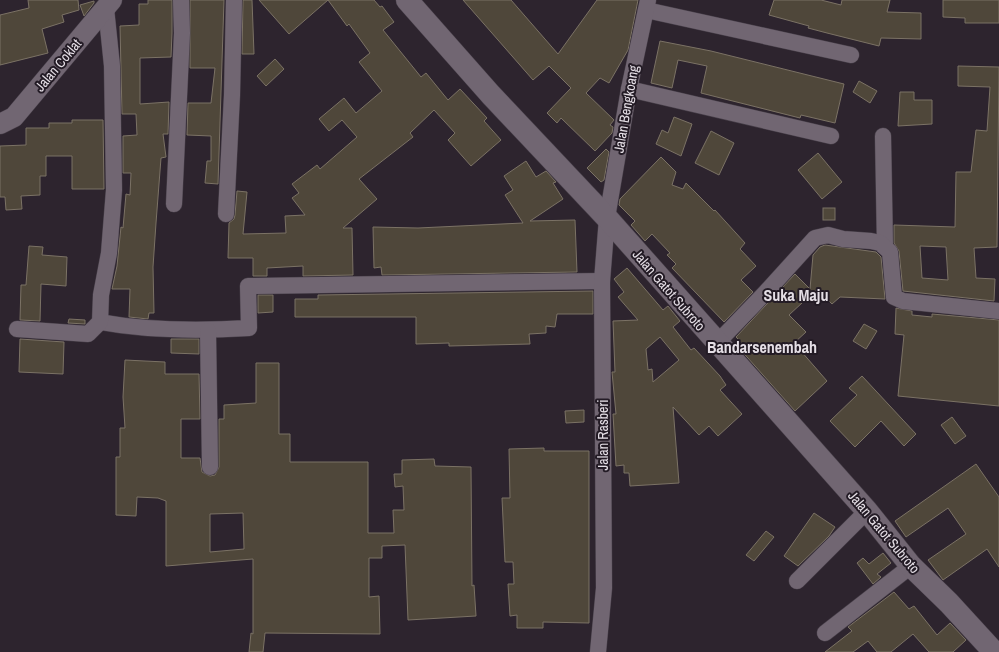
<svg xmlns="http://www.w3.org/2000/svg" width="999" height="652" viewBox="0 0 999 652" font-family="'Archivo Narrow',sans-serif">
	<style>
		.building { fill: #4f473a; stroke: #7b7265; fill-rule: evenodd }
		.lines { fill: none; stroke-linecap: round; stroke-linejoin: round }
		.minor-casing { stroke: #473f49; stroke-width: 17 }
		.tertiary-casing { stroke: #473f49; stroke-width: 21 }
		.secondary-casing { stroke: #473f49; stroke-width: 23 }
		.minor { stroke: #716672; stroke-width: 16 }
		.tertiary { stroke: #716672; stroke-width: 20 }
		.secondary { stroke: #716672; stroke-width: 22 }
		.labels { text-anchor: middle; stroke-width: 4; stroke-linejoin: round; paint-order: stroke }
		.street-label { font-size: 14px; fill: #e5dfe6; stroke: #231b25 }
		.quarter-label { font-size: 16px; font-weight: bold; fill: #e5dfe6; stroke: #231b25 }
	</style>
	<rect width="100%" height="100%" fill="#2d242e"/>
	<g class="building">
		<path d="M 28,0 L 78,0 L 79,10 L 62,15 L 64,22 L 42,29 L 48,53 L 0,65 L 0,15 L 29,8 Z"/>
		<path d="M 148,0 L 172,0 L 172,33 L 171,57 L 140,58 L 140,104 L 169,102 L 168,134 L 163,134 L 166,157 L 161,158 L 156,223 L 153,267 L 154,313 L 149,313 L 148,319 L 129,317 L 130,289 L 112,289 L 117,266 L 121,227 L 123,228 L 126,194 L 130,195 L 131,173 L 123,173 L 123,136 L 137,135 L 136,114 L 122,114 L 120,26 L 139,25 L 139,4 L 148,4 Z"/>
		<path d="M 190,0 L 224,0 L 218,184 L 205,183 L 207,161 L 211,161 L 211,136 L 187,135 L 188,103 L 211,103 L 215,68 L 190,68 Z"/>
		<path d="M 243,0 L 252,0 L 254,54 L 242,54 Z"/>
		<path d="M 259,0 L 374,0 L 380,7 L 382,6 L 394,22 L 383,30 L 421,77 L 426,73 L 448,100 L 460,89 L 487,118 L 484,121 L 501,140 L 471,166 L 448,140 L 455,133 L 434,110 L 410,133 L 413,137 L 359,179 L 377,199 L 343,228 L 352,228 L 353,275 L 303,276 L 303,266 L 267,268 L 267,276 L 253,276 L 253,258 L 228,258 L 229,223 L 234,219 L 235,215 L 237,191 L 247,192 L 243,234 L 286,233 L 285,216 L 305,215 L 292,198 L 299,193 L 292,184 L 317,165 L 320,169 L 357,137 L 342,120 L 329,131 L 319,119 L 344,98 L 356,113 L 382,91 L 359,62 L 370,53 L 349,24 L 347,26 L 328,0 L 289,34 Z"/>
		<path d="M 463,0 L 511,0 L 558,54 L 597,0 L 638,0 L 628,50 L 609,83 L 600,78 L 586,93 L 614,120 L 610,125 L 613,127 L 612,133 L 595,151 L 561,118 L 557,123 L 547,113 L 571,88 L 549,66 L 533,80 Z"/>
		<path d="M 774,0 L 821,0 L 841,5 L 842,0 L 890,0 L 887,12 L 921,13 L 921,39 L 881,38 L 879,46 L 827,33 L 808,28 L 809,26 L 769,15 Z"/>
		<path d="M 943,0 L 999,0 L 999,23 L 965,23 L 965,18 L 943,17 Z"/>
		<path d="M 94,1 L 94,3 L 84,16 L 80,5 Z"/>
		<path d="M 660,41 L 711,51 L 844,84 L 835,123 L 801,115 L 800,118 L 701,93 L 707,66 L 678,60 L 672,88 L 651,83 Z"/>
		<path d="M 275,59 L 284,69 L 266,86 L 257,76 Z"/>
		<path d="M 958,66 L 999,67 L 997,247 L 974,248 L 976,278 L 995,279 L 994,301 L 903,291 L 899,251 L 894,243 L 894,225 L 955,227 L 956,172 L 971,172 L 976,130 L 987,131 L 990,87 L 958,86 ZM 920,246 L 946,247 L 948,280 L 922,278 Z"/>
		<path d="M 859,81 L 877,91 L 870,103 L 853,92 Z"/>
		<path d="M 900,92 L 914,92 L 914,100 L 932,100 L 932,124 L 898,126 Z"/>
		<path d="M 674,117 L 692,124 L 681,156 L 656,144 L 662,130 L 668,133 Z"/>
		<path d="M 72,120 L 103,120 L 104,189 L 72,189 L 72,156 L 46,156 L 46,176 L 40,176 L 40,195 L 21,196 L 22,209 L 6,210 L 5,197 L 0,197 L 0,146 L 26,145 L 26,128 L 49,128 L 49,123 L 72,123 Z"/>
		<path d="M 711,131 L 734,143 L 719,175 L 695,163 Z"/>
		<path d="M 606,149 L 609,152 L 604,180 L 601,182 L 587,168 Z"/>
		<path d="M 818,153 L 842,182 L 822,199 L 798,170 Z"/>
		<path d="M 661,157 L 676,172 L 672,185 L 683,189 L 686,183 L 714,211 L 715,210 L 745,243 L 740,249 L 756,266 L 741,280 L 753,292 L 724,322 L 672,268 L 676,264 L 667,255 L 670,253 L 652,234 L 645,241 L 631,225 L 635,221 L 619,205 L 620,199 Z"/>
		<path d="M 526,161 L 536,177 L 546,171 L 556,182 L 553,183 L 563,199 L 530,221 L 575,220 L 577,272 L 382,275 L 381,267 L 374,268 L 373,227 L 418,228 L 523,223 L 505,195 L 513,190 L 504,176 Z"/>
		<rect x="823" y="208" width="12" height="12"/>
		<path d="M 825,245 L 876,252 L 881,257 L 885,299 L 840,297 L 832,304 L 817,289 L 789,315 L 806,332 L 794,343 L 827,381 L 795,411 L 739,348 L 743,344 L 736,337 L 795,274 L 810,289 L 813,255 L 820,247 Z"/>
		<path d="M 29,246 L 43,247 L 42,255 L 67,257 L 66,286 L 41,284 L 40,321 L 20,320 L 21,285 L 26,285 Z"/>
		<path d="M 627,268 L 663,310 L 668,306 L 680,321 L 673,327 L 691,350 L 694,348 L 720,376 L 726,385 L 720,390 L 742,414 L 718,436 L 709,426 L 699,435 L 673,407 L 679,483 L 630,486 L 629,473 L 624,473 L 624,465 L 616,466 L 613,414 L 616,414 L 612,372 L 615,372 L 613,321 L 638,320 L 618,297 L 624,292 L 614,279 ZM 660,337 L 679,360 L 653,382 L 652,369 L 648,370 L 646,349 Z"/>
		<path d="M 593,291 L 593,314 L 557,314 L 555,327 L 546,326 L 546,333 L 529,334 L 530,344 L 449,346 L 449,343 L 416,344 L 416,317 L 295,317 L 295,299 L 318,299 L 318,295 Z"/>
		<path d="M 258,295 L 273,295 L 273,312 L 258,313 Z"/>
		<path d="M 896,308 L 912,311 L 912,315 L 932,317 L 932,314 L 999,320 L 999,406 L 898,396 L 904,335 L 895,334 Z"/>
		<path d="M 69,319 L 85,320 L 85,324 L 68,323 Z"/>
		<path d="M 864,324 L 877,331 L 866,349 L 853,341 Z"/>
		<path d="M 20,339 L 64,342 L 63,374 L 19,372 Z"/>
		<path d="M 171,339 L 199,339 L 199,354 L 171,353 Z"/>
		<path d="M 125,360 L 165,362 L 165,374 L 199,374 L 200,419 L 181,419 L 181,458 L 200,458 L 202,472 L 210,476 L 215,475 L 219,467 L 219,419 L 224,419 L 224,405 L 256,403 L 256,363 L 279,363 L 279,434 L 290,434 L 290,462 L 368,462 L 368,533 L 394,533 L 393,510 L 404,510 L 403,486 L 395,487 L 394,474 L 402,474 L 402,460 L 434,459 L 435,466 L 471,467 L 472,586 L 474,585 L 476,616 L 408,620 L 405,545 L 382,546 L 382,558 L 369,558 L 369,597 L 379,596 L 380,634 L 265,633 L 263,652 L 249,652 L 251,633 L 253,634 L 253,559 L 166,566 L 166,501 L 158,498 L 137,497 L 136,516 L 116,515 L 116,457 L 120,457 L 120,428 L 125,428 L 123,397 ZM 243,513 L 244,549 L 210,552 L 210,514 Z"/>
		<path d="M 862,376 L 916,434 L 904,446 L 881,421 L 855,447 L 830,421 L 857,395 L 849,388 Z"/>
		<path d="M 584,410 L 584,422 L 566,423 L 565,411 Z"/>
		<path d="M 952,417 L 966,436 L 955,444 L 941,425 Z"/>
		<path d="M 544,448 L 544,451 L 589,451 L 589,623 L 543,622 L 543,628 L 517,628 L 517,615 L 510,616 L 508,584 L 514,584 L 513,562 L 505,562 L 502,498 L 510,498 L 509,449 Z"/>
		<path d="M 976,464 L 999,497 L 999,567 L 987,549 L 943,580 L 928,560 L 966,534 L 948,508 L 906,537 L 895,521 Z"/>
		<path d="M 814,513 L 835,527 L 829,536 L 798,566 L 784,556 Z"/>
		<path d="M 766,531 L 774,537 L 754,561 L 746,555 Z"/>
		<path d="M 883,553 L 891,563 L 877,574 L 881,577 L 873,584 L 857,563 L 863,558 L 869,564 Z"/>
		<path d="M 894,592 L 909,609 L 914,606 L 937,635 L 950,623 L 966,640 L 953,652 L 929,652 L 913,634 L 891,652 L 877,652 L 868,641 L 853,652 L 825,652 L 852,631 L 848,627 Z"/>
	</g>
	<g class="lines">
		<g class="minor-casing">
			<g id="minor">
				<path d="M 646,10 L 851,55"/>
				<path d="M 629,89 L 831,136"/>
				<path d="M 883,136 L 885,247"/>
				<path d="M 174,204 L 182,33 L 181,0"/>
				<path d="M 226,214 L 232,95 L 234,0"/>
				<path d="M 100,322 C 149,331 200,331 249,328 L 248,286 L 602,281"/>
				<path d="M 17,329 L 88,334 L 100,322 L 101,295 L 109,253 L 114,190 L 112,66 L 106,8"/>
				<path d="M 208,331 L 210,467"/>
				<path d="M 717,343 L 766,292 L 815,238 L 828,235 L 843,239 L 871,241 L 880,243 L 890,252 L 894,297 L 903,301 L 999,311"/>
				<path d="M 797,581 L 867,511"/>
				<path d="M 825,633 L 911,566"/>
				<path d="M 598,652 L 604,588 L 602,281 L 607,218 L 629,89 L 648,0"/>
			</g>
		</g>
		<g class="tertiary-casing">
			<path id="tertiary" d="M 0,124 L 14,117 L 112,0"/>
		</g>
		<g class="secondary-casing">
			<path id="secondary" d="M 407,0 L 491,95 L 607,218 L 867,511 L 911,566 L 949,603 L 994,652"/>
		</g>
		<use href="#minor" class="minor"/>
		<use href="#tertiary" class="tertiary"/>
		<use href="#secondary" class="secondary"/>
	</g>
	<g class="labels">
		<g class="street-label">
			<text transform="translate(58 65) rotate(-50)" y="5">Jalan Coklat</text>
			<text transform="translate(626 109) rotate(-80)" y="5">Jalan Bengkoang</text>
			<text transform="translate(669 290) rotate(49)" y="5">Jalan Gatot Subroto</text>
			<text transform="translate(603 435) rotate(-90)" y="5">Jalan Rasberi</text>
			<text transform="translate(884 532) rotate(50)" y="5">Jalan Gatot Subroto</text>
		</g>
		<g class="quarter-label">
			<text x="796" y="301">Suka Maju</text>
			<text x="762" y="353">Bandarsenembah</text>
		</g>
	</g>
</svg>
